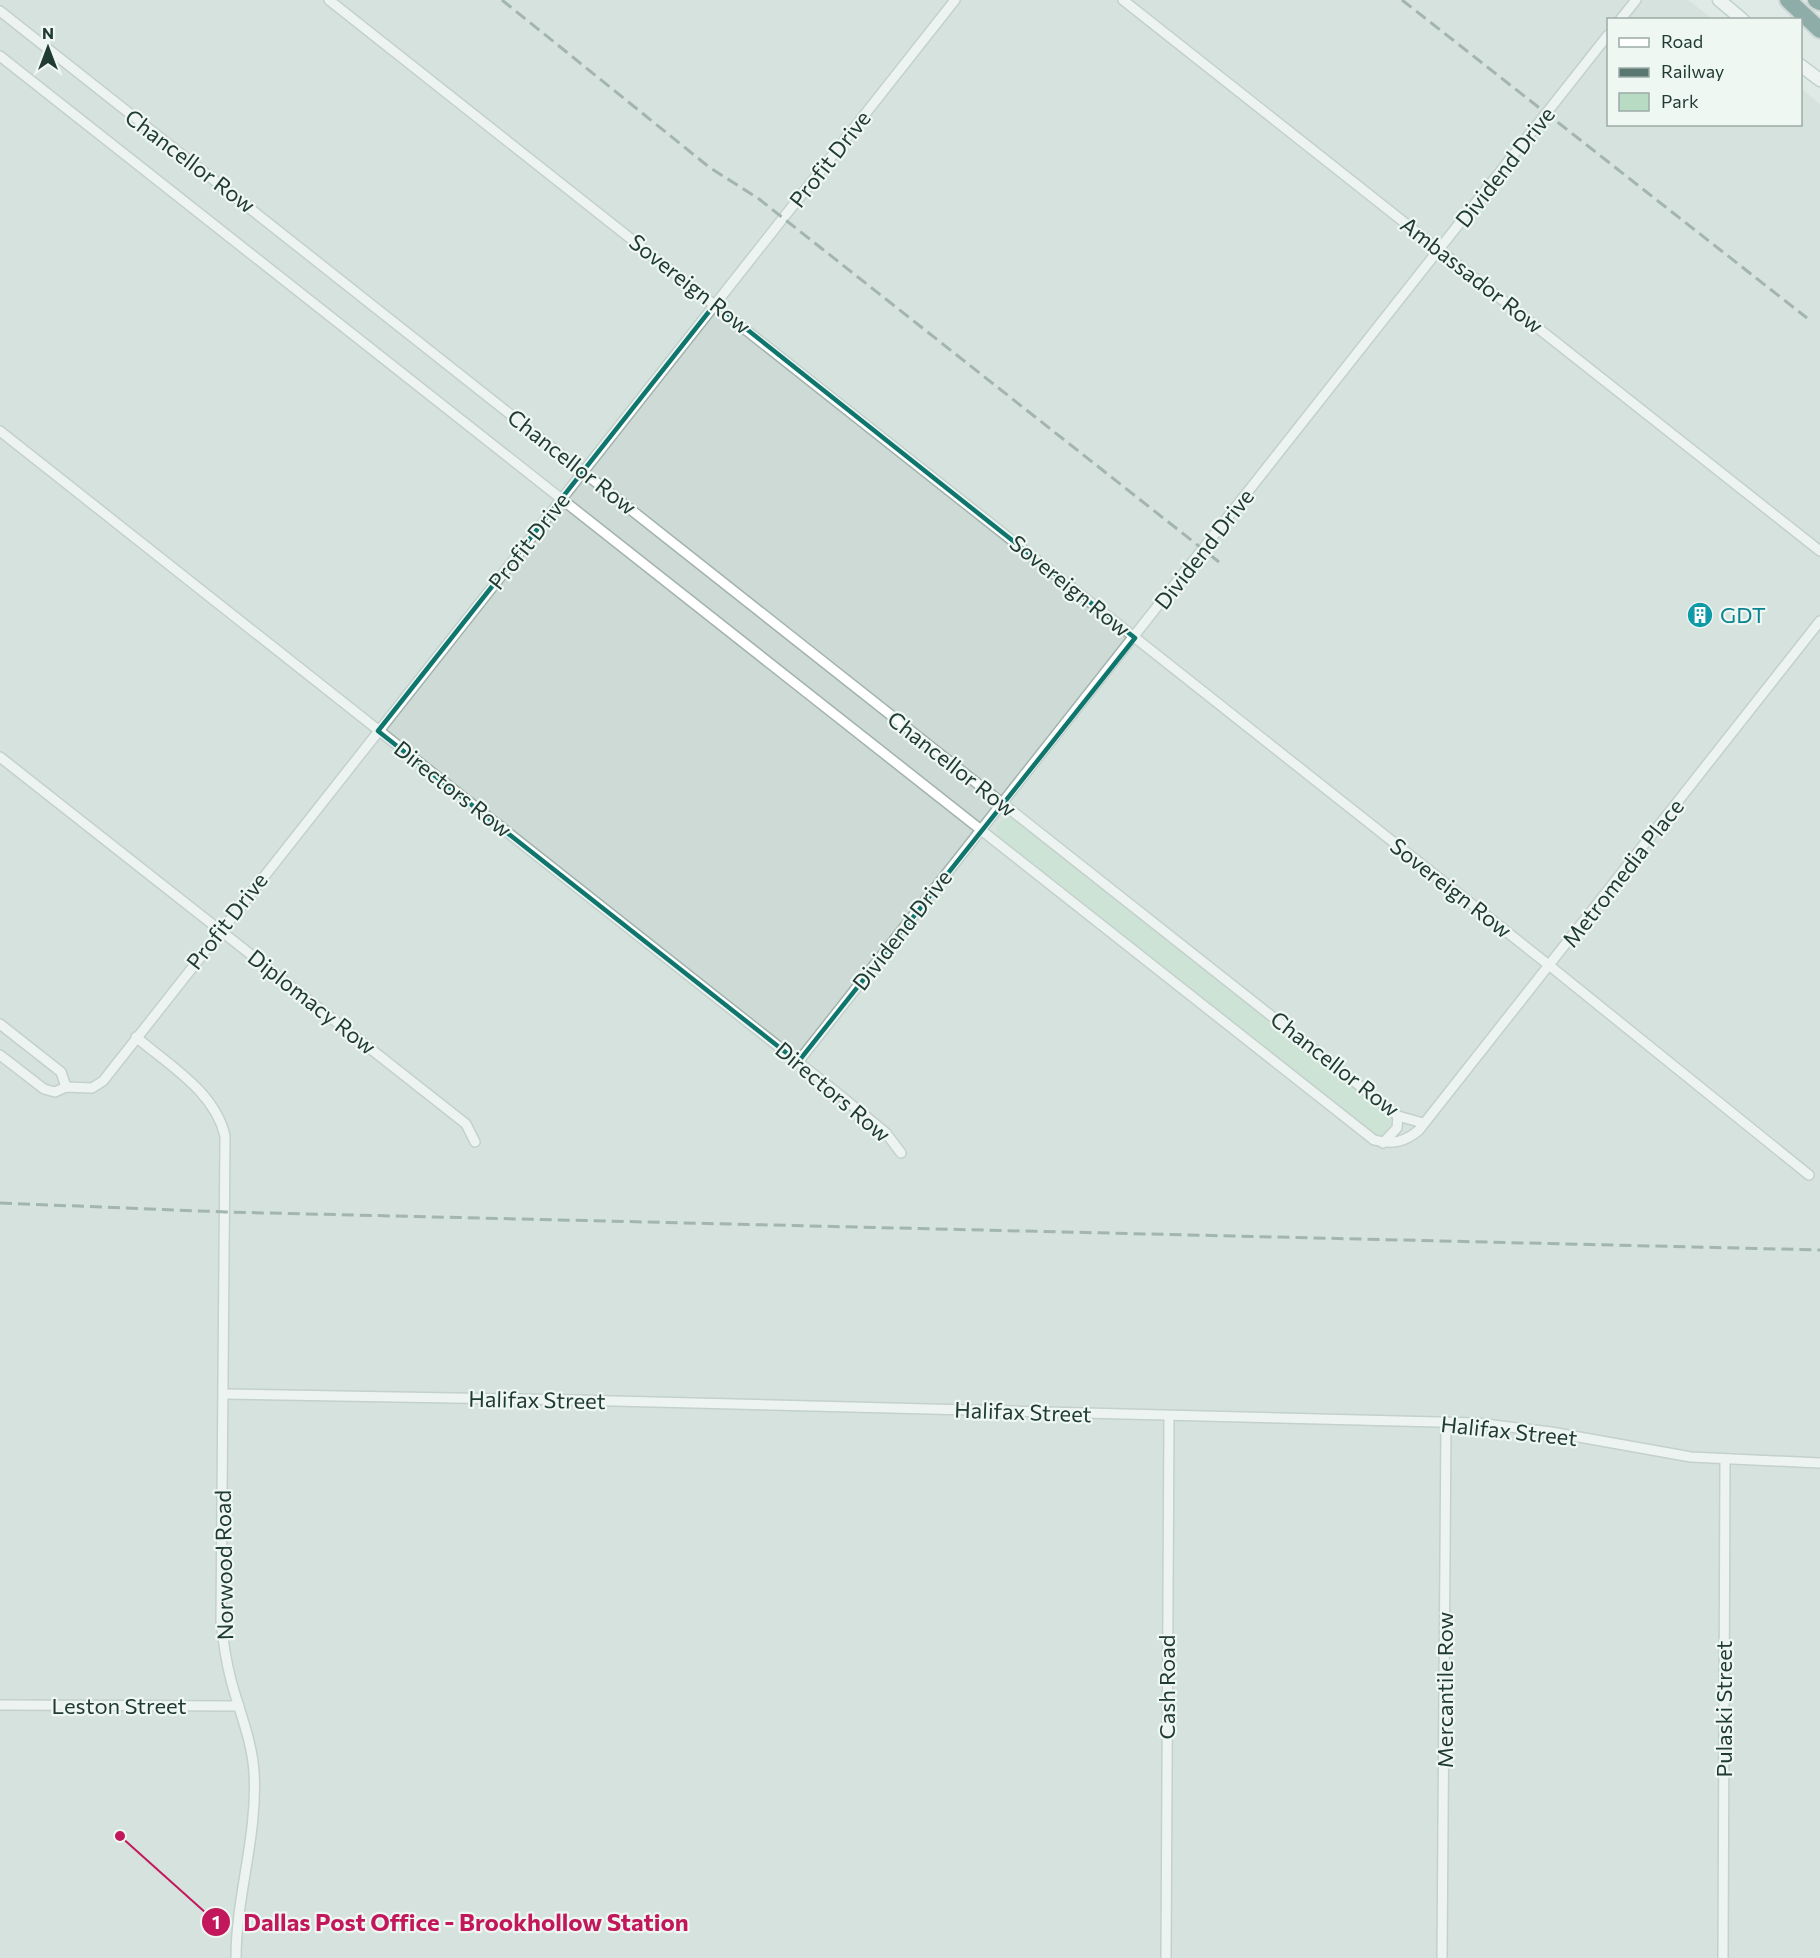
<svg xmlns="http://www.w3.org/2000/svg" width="1820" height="1958" viewBox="0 0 1820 1958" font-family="Commissioner,sans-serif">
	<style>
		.built { fill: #cddad5 }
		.green { fill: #b8dbc4 }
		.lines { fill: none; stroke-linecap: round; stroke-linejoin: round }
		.street-casing { stroke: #a2b2ad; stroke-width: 12 }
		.secondary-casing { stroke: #9eb6af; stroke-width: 15 }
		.highway-casing { stroke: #bcc4c2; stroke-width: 20 }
		.street { stroke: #fff; stroke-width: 9 }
		.secondary { stroke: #fff; stroke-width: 12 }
		.highway { stroke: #2d655d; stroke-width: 16 }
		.rail { stroke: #5a7670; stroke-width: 3; stroke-dasharray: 12 6; stroke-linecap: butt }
		.marked { fill: none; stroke: #0f766e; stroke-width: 4.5; stroke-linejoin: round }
		.labels { text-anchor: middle; stroke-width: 4.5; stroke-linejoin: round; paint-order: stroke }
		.street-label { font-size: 22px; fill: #203a34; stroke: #eff7f3 }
		.culture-label { font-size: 22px; fill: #0d838f; stroke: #eff7f3; text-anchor: start }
		.leader { fill: none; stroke: #c2185b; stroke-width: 2 }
		.callout-dot { fill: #c2185b; stroke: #eff7f3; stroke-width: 2 }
		.mark-label { font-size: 18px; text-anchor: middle; font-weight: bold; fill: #fff }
		.callout-label { font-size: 24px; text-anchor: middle; font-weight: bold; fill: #c2185b; stroke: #eff7f3; stroke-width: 4.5; stroke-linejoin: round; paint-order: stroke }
	</style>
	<rect width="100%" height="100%" fill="#dfeae6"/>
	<path class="built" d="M 0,0 L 1688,0 L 1713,19 L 1608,20 L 1608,124 L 1800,124 L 1801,88 L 1820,104 L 1820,1958 L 0,1958 Z"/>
	<path class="green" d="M 1006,818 L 1014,818 L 1387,1112 L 1391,1122 C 1390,1132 1384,1137 1373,1135 L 1000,841 L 996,829 L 1000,822 Z"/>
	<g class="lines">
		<g class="street-casing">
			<g id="street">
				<path d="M 329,0 L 1550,966 L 1809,1175"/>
				<path d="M 1123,0 L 1820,551"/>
				<path d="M 0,11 L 1398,1116 L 1423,1123"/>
				<path d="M 1620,20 L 1636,0"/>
				<path d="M 0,56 L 1374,1140 C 1392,1145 1405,1142 1419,1130 L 1820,621"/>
				<path d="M 0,431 L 836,1092 L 886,1133 L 901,1153"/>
				<path d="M 0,757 L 466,1124 L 475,1142"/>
				<path d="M 0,1024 L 61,1072 L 66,1087"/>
				<path d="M 136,1037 C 170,1066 215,1092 225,1136 L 221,1621 C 223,1641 226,1661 231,1680 C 239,1711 252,1740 254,1772 C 258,1835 236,1896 236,1958"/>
				<path d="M 0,1055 L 44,1089 L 55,1092 L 66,1087 L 92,1088 L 103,1081 L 955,0"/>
				<path d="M 798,1062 L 1608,35"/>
				<path d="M 1383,1143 L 1397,1128 L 1398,1116"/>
				<path d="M 224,1394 L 574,1400 L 1477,1423 L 1551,1432 L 1691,1457 L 1820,1463"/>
				<path d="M 0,1705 L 239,1706"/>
				<path d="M 1166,1958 L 1169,1417"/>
				<path d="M 1442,1958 L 1446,1423"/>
				<path d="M 1723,1958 L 1725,1460"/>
			</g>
		</g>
		<g class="secondary-casing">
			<g id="secondary">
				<path d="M 1719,0 L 1743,20"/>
				<path d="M 1800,65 L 1820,80"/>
			</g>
		</g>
		<g class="highway-casing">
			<g id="highway">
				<path d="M 1788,0 L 1820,30"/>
				<path d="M 1816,0 L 1820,2"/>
			</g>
		</g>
		<use href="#street" class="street"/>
		<use href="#secondary" class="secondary"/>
		<use href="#highway" class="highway"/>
		<g class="rail">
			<path d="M 502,0 L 709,167 L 759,199 L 1219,562"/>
			<path d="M 1402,0 L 1807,318"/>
			<path d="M 0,1203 L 226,1212 L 1820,1250"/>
		</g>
	</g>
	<path d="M0 0H1820V1958H0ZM 715,304 L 1135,638 L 798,1062 L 378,731 Z" fill="#dfeae6" fill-opacity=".55" fill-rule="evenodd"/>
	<path class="marked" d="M 715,304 L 1135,638 L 798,1062 L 378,731 Z"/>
	<defs>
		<g id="building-disc" transform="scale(1.35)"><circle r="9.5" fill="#0f9aa8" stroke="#eff7f3"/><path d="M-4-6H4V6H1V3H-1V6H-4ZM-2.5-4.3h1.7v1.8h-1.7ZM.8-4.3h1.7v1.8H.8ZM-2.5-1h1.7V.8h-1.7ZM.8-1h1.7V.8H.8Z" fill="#fff"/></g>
	</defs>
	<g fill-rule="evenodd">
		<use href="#building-disc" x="1700" y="615"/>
	</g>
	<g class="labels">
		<g class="street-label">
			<text transform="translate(830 159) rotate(-52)" y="8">Profit Drive</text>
			<text transform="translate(190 161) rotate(37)" y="8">Chancellor Row</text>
			<text transform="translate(1505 167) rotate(-52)" y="8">Dividend Drive</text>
			<text transform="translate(1472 275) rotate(38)" y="8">Ambassador Row</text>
			<text transform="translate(690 284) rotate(38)" y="8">Sovereign Row</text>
			<text transform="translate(572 462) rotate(38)" y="8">Chancellor Row</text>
			<text transform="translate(529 541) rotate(-52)" y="8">Profit Drive</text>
			<text transform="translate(1204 549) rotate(-52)" y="8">Dividend Drive</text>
			<text transform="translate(1070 586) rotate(39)" y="8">Sovereign Row</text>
			<text transform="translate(952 764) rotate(38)" y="8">Chancellor Row</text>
			<text transform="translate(453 789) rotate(38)" y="8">Directors Row</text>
			<text transform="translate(1623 873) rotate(-52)" y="8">Metromedia Place</text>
			<text transform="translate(1451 888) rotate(38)" y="8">Sovereign Row</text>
			<text transform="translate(227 921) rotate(-52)" y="8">Profit Drive</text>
			<text transform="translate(902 930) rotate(-52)" y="8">Dividend Drive</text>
			<text transform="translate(312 1002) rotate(38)" y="8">Diplomacy Row</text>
			<text transform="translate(1335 1064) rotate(38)" y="8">Chancellor Row</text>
			<text transform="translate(833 1092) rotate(40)" y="8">Directors Row</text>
			<text transform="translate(537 1400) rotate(1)" y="8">Halifax Street</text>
			<text transform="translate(1023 1412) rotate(2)" y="8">Halifax Street</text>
			<text transform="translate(1509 1431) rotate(6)" y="8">Halifax Street</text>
			<text transform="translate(224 1565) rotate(-91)" y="8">Norwood Road</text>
			<text transform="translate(1167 1687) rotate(-90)" y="8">Cash Road</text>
			<text transform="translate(1445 1690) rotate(-90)" y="8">Mercantile Row</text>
			<text x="119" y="1714">Leston Street</text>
			<text transform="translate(1724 1709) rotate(-90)" y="8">Pulaski Street</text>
		</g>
		<g class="culture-label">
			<text x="1720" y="623">GDT</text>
		</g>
	</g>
	<path class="leader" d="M120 1836L216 1922"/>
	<g class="callout-dot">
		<circle cx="120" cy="1836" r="6"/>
		<circle cx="216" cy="1922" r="15"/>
	</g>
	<g class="mark-label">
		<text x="216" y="1929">1</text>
	</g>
	<g class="callout-label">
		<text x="466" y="1931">Dallas Post Office - Brookhollow Station</text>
	</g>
	<rect x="1607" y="18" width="195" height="108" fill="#eff7f3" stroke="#9caba7" stroke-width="1.5"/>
	<rect x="1619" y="38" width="30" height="9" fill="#ffffff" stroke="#9caba7" stroke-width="1.5"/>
	<text x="1661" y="48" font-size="18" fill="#203a34">Road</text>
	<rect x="1619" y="68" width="30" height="9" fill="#5a7670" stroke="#9caba7" stroke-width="1.5"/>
	<text x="1661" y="78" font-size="18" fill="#203a34">Railway</text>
	<rect x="1619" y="93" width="30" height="18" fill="#b8dbc4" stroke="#9caba7" stroke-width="1.5"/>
	<text x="1661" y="108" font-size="18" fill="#203a34">Park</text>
	<g transform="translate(48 48)" stroke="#eff7f3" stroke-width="4.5" paint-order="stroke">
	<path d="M0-4.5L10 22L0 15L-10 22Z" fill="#203a34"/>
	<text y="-9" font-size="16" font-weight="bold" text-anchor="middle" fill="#203a34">N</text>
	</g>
</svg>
